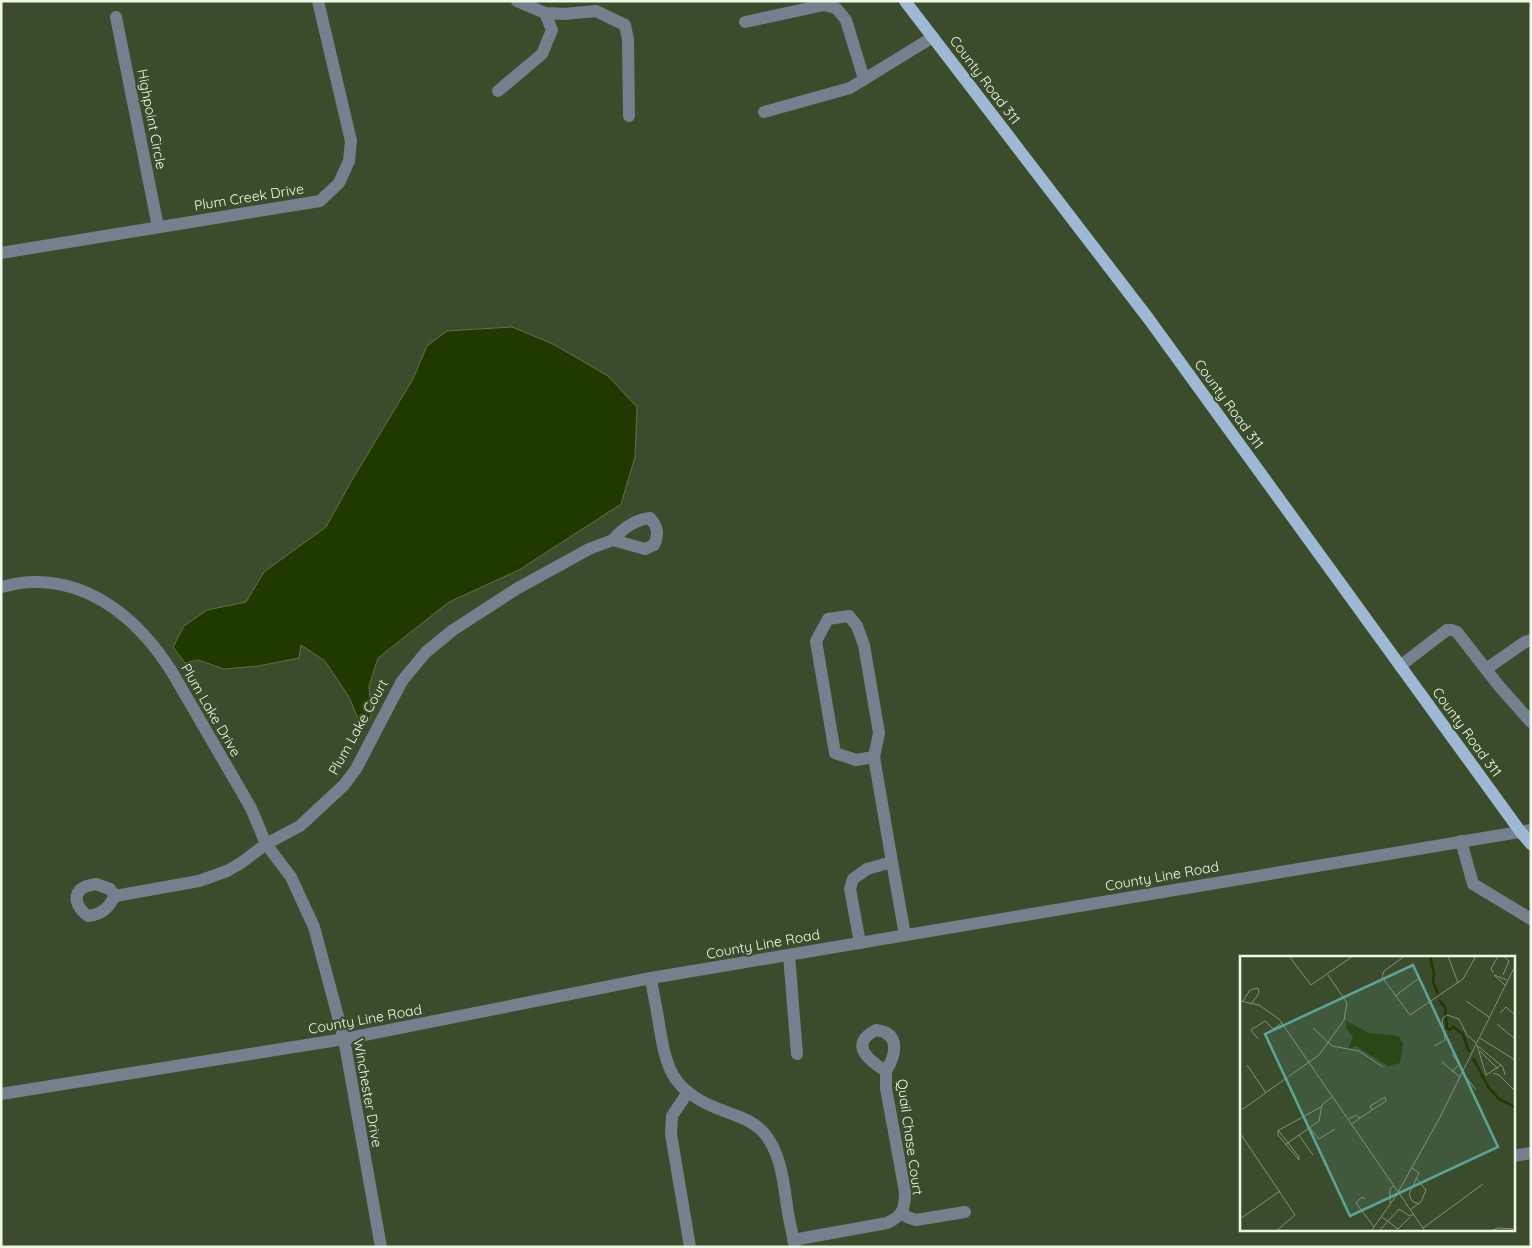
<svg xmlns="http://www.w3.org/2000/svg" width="1532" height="1248" viewBox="0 0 1532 1248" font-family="Quicksand,sans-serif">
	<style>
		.water { fill: #1f3900; stroke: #5d7345 }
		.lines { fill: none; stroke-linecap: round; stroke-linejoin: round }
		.minor { stroke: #74808e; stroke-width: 12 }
		.major { stroke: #9fb8d3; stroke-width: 12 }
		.labels { text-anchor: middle; stroke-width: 4.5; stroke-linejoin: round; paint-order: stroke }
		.street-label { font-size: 14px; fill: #eef9e5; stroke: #3b4c2c }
		.inset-river { fill: none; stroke: #1f3900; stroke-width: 2.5 }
		.inset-road { fill: none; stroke: #839176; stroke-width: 1 }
		.view { fill: #5da498; fill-opacity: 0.15; stroke: #5da498; stroke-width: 2.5 }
		.inset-edge { fill: none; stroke: #eef9e5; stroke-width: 2.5 }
	</style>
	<rect width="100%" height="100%" fill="#3b4c2c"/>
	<path class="water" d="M 512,327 L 553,344 L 608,376 L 637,407 L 635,457 L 621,504 L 519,570 L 449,602 L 378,658 L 369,686 L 371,718 L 359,721 L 349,697 L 325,661 L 301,645 L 299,658 L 258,666 L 224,669 L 198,660 L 185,663 L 173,647 L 184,626 L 207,610 L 246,602 L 264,572 L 326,527 L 352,480 L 413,379 L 427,346 L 447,331 Z"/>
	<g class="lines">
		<g class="minor">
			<path d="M 517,1 L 545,13 L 564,14 L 596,11 L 625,25 L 628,40 L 629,116"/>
			<path d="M 116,17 L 158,227"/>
			<path d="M 745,22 L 824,5 L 836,8 L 846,20 L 864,79"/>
			<path d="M 498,91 L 542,54 L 552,30 L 545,13"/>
			<path d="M 764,112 L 850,88 L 933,37"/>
			<path d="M 1,253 L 320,201 L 339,183 L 349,161 L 351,141 L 318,1"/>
			<path d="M 650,518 C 658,527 659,534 654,545 L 645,549 L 613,540 C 623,528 634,520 650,518 Z"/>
			<path d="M 1,587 C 11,585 21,582 31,582 C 94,580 141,623 172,672 L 251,808 L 266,844 L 291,877 L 314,927 L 344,1039 L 381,1247"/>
			<path d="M 1400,666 L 1447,630 L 1452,630 L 1457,632 L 1499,686 L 1531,722"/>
			<path d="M 1486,669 L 1525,642 L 1531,640"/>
			<path d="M 874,757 L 879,733 L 864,645 L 857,626 L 849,616 L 828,619 L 816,641 L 835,753 L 856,760 L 874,757 L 892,862"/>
			<path d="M 1461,841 L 1473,884 L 1531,919"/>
			<path d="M 96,884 L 110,889 L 115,896 C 108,908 103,914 88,916 C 80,910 71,899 81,889 C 85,886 91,885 96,884 Z"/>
			<path d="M 115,896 L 199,881 L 227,871 L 241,863 L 266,844 L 300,826 L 344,785 L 356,769 L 402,681 L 426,652 L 453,630 L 518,588 L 589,549 L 613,540"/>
			<path d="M 860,943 L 850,889 L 853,879 L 867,869 L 892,862 L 905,935"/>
			<path d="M 789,955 L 797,1054"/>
			<path d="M 651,978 C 653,994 657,1009 659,1024 C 666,1067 671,1089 714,1107 C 732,1115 751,1118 764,1133 C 782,1154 784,1187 788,1213 C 790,1224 793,1236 795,1247"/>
			<path d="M 876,1030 C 901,1033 896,1055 886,1071 C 869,1061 848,1044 876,1030 Z"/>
			<path d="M 688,1092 L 672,1116 L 671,1134 L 690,1247"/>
			<path d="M 1,1094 L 344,1039 L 651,978 L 1531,830"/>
			<path d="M 1513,1156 L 1531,1153"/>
			<path d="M 902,1212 L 907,1217 L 916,1220 L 965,1212"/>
			<path d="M 793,1240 L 887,1223 C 903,1216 905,1208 905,1192 L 886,1088 L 886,1071"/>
		</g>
		<path class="major" d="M 905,1 L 1148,318 L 1520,831 L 1531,844"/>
	</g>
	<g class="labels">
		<g class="street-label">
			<text transform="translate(985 80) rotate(53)" y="5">County Road 311</text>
			<text transform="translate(152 119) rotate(79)" y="5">Highpoint Circle</text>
			<text transform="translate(249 197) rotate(-9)" y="5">Plum Creek Drive</text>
			<text transform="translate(1229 404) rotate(54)" y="5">County Road 311</text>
			<text transform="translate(211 710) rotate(60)" y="5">Plum Lake Drive</text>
			<text transform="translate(358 727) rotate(-61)" y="5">Plum Lake Court</text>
			<text transform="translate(1467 732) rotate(54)" y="5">County Road 311</text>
			<text transform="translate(1162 876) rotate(-10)" y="5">County Line Road</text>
			<text transform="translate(763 944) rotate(-10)" y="5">County Line Road</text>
			<text transform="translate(365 1019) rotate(-10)" y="5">County Line Road</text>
			<text transform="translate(368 1093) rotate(80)" y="5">Winchester Drive</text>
			<text transform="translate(910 1137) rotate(82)" y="5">Quail Chase Court</text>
		</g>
	</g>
	<g transform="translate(1240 956)">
		<rect width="275" height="275" fill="#3b4c2c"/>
		<path d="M 106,65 L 129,77 L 159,80 L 163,88 L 160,107 L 148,110 L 116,90 L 108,93 L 113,81 L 106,72 Z" fill="#1f3900"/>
		<path class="inset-river" d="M 190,0 L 194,18 L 193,26 L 198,38M 199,44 L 205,51 L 207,72 L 210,74 L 213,71 L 223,78 L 229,96M 233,102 L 249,132 L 259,143 L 275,151"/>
		<path class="inset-road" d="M 49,0 L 71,29 L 113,0M 165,0 L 144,15 L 142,21 L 170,59 L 223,23 L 236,0M 208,0 L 218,27M 253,17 L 251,13 L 258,0M 263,19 L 269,5 L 263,0M 265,29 L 254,19 L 267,24M 155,40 L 178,23M 0,45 L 19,49 L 39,63 L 185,275M 3,45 L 10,34 L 18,32 L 19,37 L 12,47M 226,45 L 249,61M 260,57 L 266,51 L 275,59M 257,68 L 275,83M 73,72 L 92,90 L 119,95 L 143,111M 240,82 L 275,104M 18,83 L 11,74 L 25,65 L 33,73 L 42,67M 237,89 L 246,119 L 261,109M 194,90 L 205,84 L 202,63 L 207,59 L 219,63 L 227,79 L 236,87M 238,90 L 263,111 L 265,119M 240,95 L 258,113M 202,106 L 220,121M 7,109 L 26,137M 212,116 L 219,108 L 212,98M 223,117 L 236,134M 253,117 L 259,119 L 275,135M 0,155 L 79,99 L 104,64 L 107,47 L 88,19M 120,162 L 132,154 L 130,150 L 145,141 L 146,145 L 132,154M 109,163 L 116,159 L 120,162 L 112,168M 70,172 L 79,183 L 95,173M 38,174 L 59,201 L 59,204 L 38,179 ZM 39,174 L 81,151M 0,177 L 55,259 L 36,275M 59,179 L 73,199M 45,189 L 79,165 L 82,149 L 93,140M 172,212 L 179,217 L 169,238 L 172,245 L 179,248M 125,243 L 122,241 L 116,247 L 134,271M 150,247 L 150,233 L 154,229M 171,253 L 181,246 L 186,234 L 176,222M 142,261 L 158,273 L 170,261M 0,263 L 40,235M 183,272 L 243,228M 131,275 L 156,240 L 199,163 L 275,10M 139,275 L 159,253 L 170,260 L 174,258M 250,275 L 258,272 L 275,273"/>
		<path class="view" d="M 173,9 L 258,191 L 110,260 L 25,78 Z"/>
		<rect width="275" height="275" class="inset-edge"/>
	</g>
	<rect width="1532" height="1248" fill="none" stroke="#eef9e5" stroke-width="5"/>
</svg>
